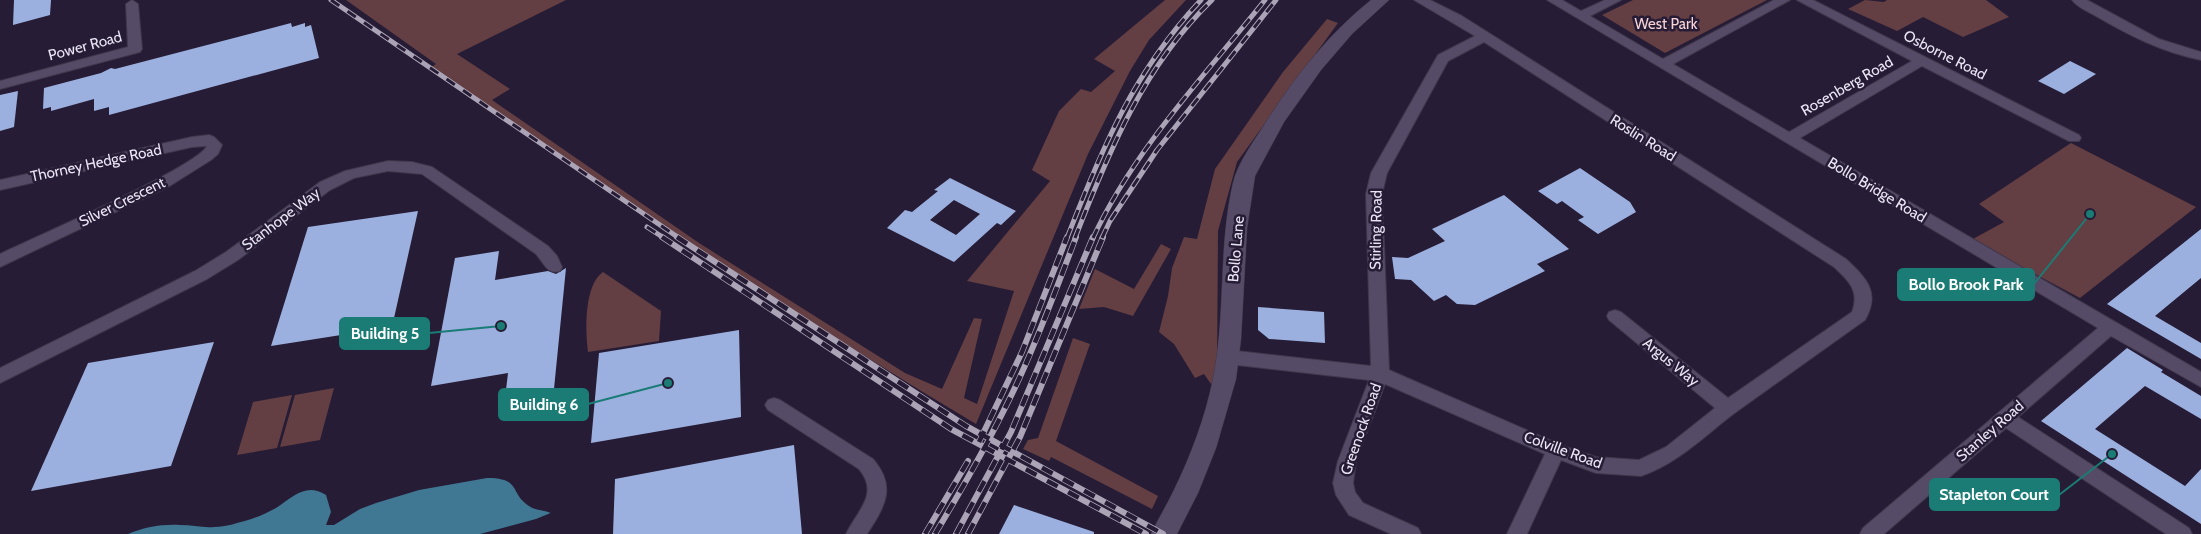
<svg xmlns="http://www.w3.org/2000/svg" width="2201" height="534" viewBox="0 0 2201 534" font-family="Cabin,sans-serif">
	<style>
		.green { fill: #633e43 }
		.water { fill: #407793 }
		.pier { fill: #261c35 }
		.building { fill: #9cb0e0; fill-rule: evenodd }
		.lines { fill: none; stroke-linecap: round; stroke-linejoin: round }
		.minor-casing { stroke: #3f374c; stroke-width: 2 }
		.tertiary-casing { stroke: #3f374c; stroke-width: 1 }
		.minor { fill: #554b66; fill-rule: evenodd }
		.tertiary { fill: #554b66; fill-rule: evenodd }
		.rail-far1-casing { stroke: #aba4b7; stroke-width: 5 }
		.rail-casing { stroke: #aba4b7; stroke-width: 6 }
		.rail-far1 { stroke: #261c35; stroke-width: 3; stroke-dasharray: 10; stroke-linecap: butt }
		.rail { stroke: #261c35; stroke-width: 4.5; stroke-dasharray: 12; stroke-linecap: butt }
		.labels { text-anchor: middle; stroke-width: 5; stroke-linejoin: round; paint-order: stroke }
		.park-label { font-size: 15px; fill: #f7d3d7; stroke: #261c35 }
		.street-label { font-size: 15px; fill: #eae5f5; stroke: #261c35 }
		.leader { fill: none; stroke: #1a7c75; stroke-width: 2 }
		.callout-dot { fill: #1a7c75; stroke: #261c35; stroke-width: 2 }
		.callout { fill: #1a7c75; stroke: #1a7c75; stroke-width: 2 }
		.callout-label { font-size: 16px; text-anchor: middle; font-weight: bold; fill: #fff }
	</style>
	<rect width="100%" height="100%" fill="#261c35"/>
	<g class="green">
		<path d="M 346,0 L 566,0 L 457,54 L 510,89 L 492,100 L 699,243 L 905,373 L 942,389 L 974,318 L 982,319 L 964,398 L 977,404 L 1014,291 L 967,281 L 1050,181 L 1032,170 L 1059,111 L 1081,89 L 1091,92 L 1115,71 L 1094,59 L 1165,0 L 1186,0 L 1149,40 L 1130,71 L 1088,154 L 976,424 C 789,313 610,189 430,68 L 436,64 Z"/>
		<path d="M 1633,0 L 1767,0 L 1665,53 L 1602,15 Z"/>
		<path d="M 1865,0 L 1884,2 L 1887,0 L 1986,0 L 2009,17 L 1963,37 L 1923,17 L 1897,31 L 1848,9 Z"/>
		<path d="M 1327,19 L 1338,23 L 1237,162 L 1218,231 L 1217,378 L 1211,384 L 1204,374 L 1195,378 L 1174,344 L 1159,332 L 1168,296 L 1172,268 L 1184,237 L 1197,239 L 1215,169 L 1283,72 Z"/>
		<path d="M 2071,143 L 2196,207 L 2080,298 L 1971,240 L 2004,222 L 1979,204 Z"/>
		<path d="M 1161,244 L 1171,249 L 1133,316 L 1104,307 L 1079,309 L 1095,269 L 1134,289 Z"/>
		<path d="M 603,272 L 661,311 L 659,341 L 588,352 C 585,330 584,285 603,272 Z"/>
		<path d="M 1073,338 L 1090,344 L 1056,441 L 1158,496 L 1152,509 L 1051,457 L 1049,461 L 1023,449 L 1028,440 L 1038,438 Z"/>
		<path d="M 334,388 L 320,440 L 280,447 L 295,395 Z"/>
		<path d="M 292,395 L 277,448 L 237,455 L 253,402 Z"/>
	</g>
	<path class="water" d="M 487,478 C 522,478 509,493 529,506 C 536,511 544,510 551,513 L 509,534 L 128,534 C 145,527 162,524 180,525 C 192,525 203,528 214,527 C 226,527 237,523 248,520 C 258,517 267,513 276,508 C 293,497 306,482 326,495 L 331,512 L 326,525 L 334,525 L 360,509 L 376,503 L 419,490 Z"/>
	<path class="pier" d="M 553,512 L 557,518 L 555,523 L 542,528 L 520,534 L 480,534 L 536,519 Z"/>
	<g class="building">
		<path d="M 14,0 L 51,0 L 50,15 L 13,25 Z"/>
		<path d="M 291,23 L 292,27 L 305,23 L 305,27 L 311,25 L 319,58 L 109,115 L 109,107 L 94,111 L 94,99 L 51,111 L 51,107 L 43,109 L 44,88 L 101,73 L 111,68 L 115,69 Z"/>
		<path d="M 2070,61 L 2096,74 L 2064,94 L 2038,81 Z"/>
		<path d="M 18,91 L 14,127 L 0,131 L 0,95 Z"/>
		<path d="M 1580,168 L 1630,202 L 1636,212 L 1598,234 L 1578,220 L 1584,217 L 1562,201 L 1557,204 L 1538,191 Z"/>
		<path d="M 950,178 L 1016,211 L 1001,225 L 997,223 L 954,262 L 887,228 L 905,210 L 912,212 L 938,191 L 934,190 ZM 954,200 L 980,214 L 956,235 L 930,220 Z"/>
		<path d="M 1504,195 L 1569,249 L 1537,264 L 1545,271 L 1475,305 L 1457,304 L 1446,295 L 1434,301 L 1411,280 L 1395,279 L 1392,257 L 1408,258 L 1445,241 L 1432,229 Z"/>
		<path d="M 418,211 L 392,327 L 271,346 L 308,227 Z"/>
		<path d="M 2201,229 L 2201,278 L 2155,316 L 2201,343 L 2201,359 L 2107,304 Z"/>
		<path d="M 499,251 L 495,280 L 548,271 L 556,274 L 566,268 L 553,399 L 504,407 L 508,373 L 431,386 L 455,258 Z"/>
		<path d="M 1258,307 L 1324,312 L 1325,343 L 1269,339 L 1258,330 Z"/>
		<path d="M 739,330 L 741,417 L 591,443 L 599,353 Z"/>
		<path d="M 214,342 L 171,466 L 31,491 L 88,363 Z"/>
		<path d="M 2127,348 L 2163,370 L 2161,372 L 2201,396 L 2201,419 L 2145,386 L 2095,429 L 2185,486 L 2201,469 L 2201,524 L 2041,421 Z"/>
		<path d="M 794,445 L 802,534 L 613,534 L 615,479 Z"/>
		<path d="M 1014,505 L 1094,532 L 1094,534 L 999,534 Z"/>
	</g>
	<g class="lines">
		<g class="minor-casing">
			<g id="minor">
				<path d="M 132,0 L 138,4 L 142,49 L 140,52 L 0,89 L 0,81 L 128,47 L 126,4 Z"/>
				<path d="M 1414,0 L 1430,0 L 1462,16 L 1846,259 C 1866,278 1881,292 1865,320 C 1822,351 1779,381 1736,412 C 1705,435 1679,463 1641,476 L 1596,473 L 1561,460 L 1527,534 L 1507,534 L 1545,454 L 1385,384 L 1356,461 L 1353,483 L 1355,492 L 1363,503 L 1418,528 L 1421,534 L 1391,534 L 1349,515 L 1336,495 L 1333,483 L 1338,461 L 1369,380 L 1228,364 L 1222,362 L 1219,357 L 1222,352 L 1228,350 L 1371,366 L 1366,194 L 1371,173 L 1438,55 L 1475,36 ZM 1484,42 L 1834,267 C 1849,281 1860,291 1852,312 L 1728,398 L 1621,312 L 1615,310 L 1609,312 L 1607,316 L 1609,320 L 1715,408 L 1666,447 L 1639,460 L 1596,457 L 1563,446 L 1389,370 L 1382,194 L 1387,173 L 1448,61 Z"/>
				<path d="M 1547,0 L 1562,0 L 1581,11 L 1605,0 L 1621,0 L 1590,16 L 1663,59 L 1774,0 L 1790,0 L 1673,64 L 1789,132 L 1912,61 L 1797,0 L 1813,0 L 2079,135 L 2081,138 L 2079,141 L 2069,141 L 1922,66 L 1800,138 L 2201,372 L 2201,387 L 2111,336 L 2018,417 L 2189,528 L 2192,534 L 2166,534 L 2006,428 L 1884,534 L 1860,534 L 1863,528 L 2098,328 Z"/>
				<path d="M 2072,0 L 2087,0 L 2159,39 L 2201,52 L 2201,60 C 2162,52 2128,35 2094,15 C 2087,11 2077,7 2072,0 Z"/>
				<path d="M 209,135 L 214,137 L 222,145 L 218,154 L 211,160 L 168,187 L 0,267 L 0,254 C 31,239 197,167 207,146 L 192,147 L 0,190 L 0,180 L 192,137 Z"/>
				<path d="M 388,161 L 412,162 L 432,167 L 548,246 L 557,256 L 562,267 L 560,271 C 547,275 544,263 536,254 L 422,174 L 388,171 L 354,178 L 330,190 L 238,260 L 207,279 L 0,383 L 0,368 L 195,271 L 226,252 L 320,182 L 345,171 Z"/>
				<path d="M 774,398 L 780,400 L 873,459 C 897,487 885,506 867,534 L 846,534 C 857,511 880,494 859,469 L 768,410 L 765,405 L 768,400 Z"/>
			</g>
		</g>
		<g class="tertiary-casing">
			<path id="tertiary" d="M 1371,0 L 1389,0 L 1352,34 L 1321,70 L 1284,122 L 1255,176 L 1247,228 L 1241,339 L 1236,379 L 1216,448 L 1198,493 L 1177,534 L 1151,534 C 1158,519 1167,505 1174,490 C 1191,455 1205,418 1213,379 C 1226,315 1218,248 1233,183 C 1237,166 1249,148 1259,133 C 1290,83 1325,37 1371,0 Z"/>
		</g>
		<use href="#minor" class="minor"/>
		<use href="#tertiary" class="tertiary"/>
		<g class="rail-far1-casing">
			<g id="rail-far1">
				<path d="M 331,0 L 679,238"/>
				<path d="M 647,227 L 664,238"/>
				<path d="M 1067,238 C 1102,148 1134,71 1201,0"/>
				<path d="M 1075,238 C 1109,151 1144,66 1212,0"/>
				<path d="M 1093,238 C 1133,151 1205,75 1265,0"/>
				<path d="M 1102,238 L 1110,221 L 1157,150 L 1276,0"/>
			</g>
		</g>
		<g class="rail-casing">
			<g id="rail">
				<path d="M 662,237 L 951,429 L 1146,534"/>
				<path d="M 677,237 L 966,426 L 1163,534"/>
				<path d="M 979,442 L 1022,352 L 1067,237"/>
				<path d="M 925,534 L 968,461"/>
				<path d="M 935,534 C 965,484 994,433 1019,379 C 1040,333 1058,285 1076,237"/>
				<path d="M 956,534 L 1011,432 L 1093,237"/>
				<path d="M 968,534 L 1020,437 L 1103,237"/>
			</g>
		</g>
		<use href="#rail-far1" class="rail-far1"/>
		<use href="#rail" class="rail"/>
	</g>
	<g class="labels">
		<g class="park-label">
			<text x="1666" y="29">West Park</text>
		</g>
		<g class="street-label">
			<text transform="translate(85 46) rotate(-15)" y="5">Power Road</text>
			<text transform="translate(1945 55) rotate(27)" y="5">Osborne Road</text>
			<text transform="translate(1847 86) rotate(-30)" y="5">Rosenberg Road</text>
			<text transform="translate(1643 138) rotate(32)" y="5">Roslin Road</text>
			<text transform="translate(96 163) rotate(-12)" y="5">Thorney Hedge Road</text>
			<text transform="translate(1877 190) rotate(31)" y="5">Bollo Bridge Road</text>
			<text transform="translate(122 202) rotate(-26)" y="5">Silver Crescent</text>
			<text transform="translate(281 219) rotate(-37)" y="5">Stanhope Way</text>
			<text transform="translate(1376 230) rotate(-89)" y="5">Stirling Road</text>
			<text transform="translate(1236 249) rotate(-85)" y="5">Bollo Lane</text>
			<text transform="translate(1671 362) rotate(39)" y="5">Argus Way</text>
			<text transform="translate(1361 429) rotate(-71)" y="5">Greenock Road</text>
			<text transform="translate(1990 431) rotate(-41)" y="5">Stanley Road</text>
			<text transform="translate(1563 450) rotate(20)" y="5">Colville Road</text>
		</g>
	</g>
	<path class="leader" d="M2090 214L2034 284M501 326L429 333M668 383L588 404M2112 454L2059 495"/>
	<g class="callout-dot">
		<circle cx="2090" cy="214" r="5"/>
		<circle cx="501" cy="326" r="5"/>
		<circle cx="668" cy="383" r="5"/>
		<circle cx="2112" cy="454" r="5"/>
	</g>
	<g class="callout">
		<rect x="1898" y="269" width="136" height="31" rx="5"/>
		<rect x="340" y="318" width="89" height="31" rx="5"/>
		<rect x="499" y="389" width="89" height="31" rx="5"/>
		<rect x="1930" y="479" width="129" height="31" rx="5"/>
	</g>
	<g class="callout-label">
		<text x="1966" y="290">Bollo Brook Park</text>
		<text x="385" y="339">Building 5</text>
		<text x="544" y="410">Building 6</text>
		<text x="1994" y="500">Stapleton Court</text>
	</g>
</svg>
